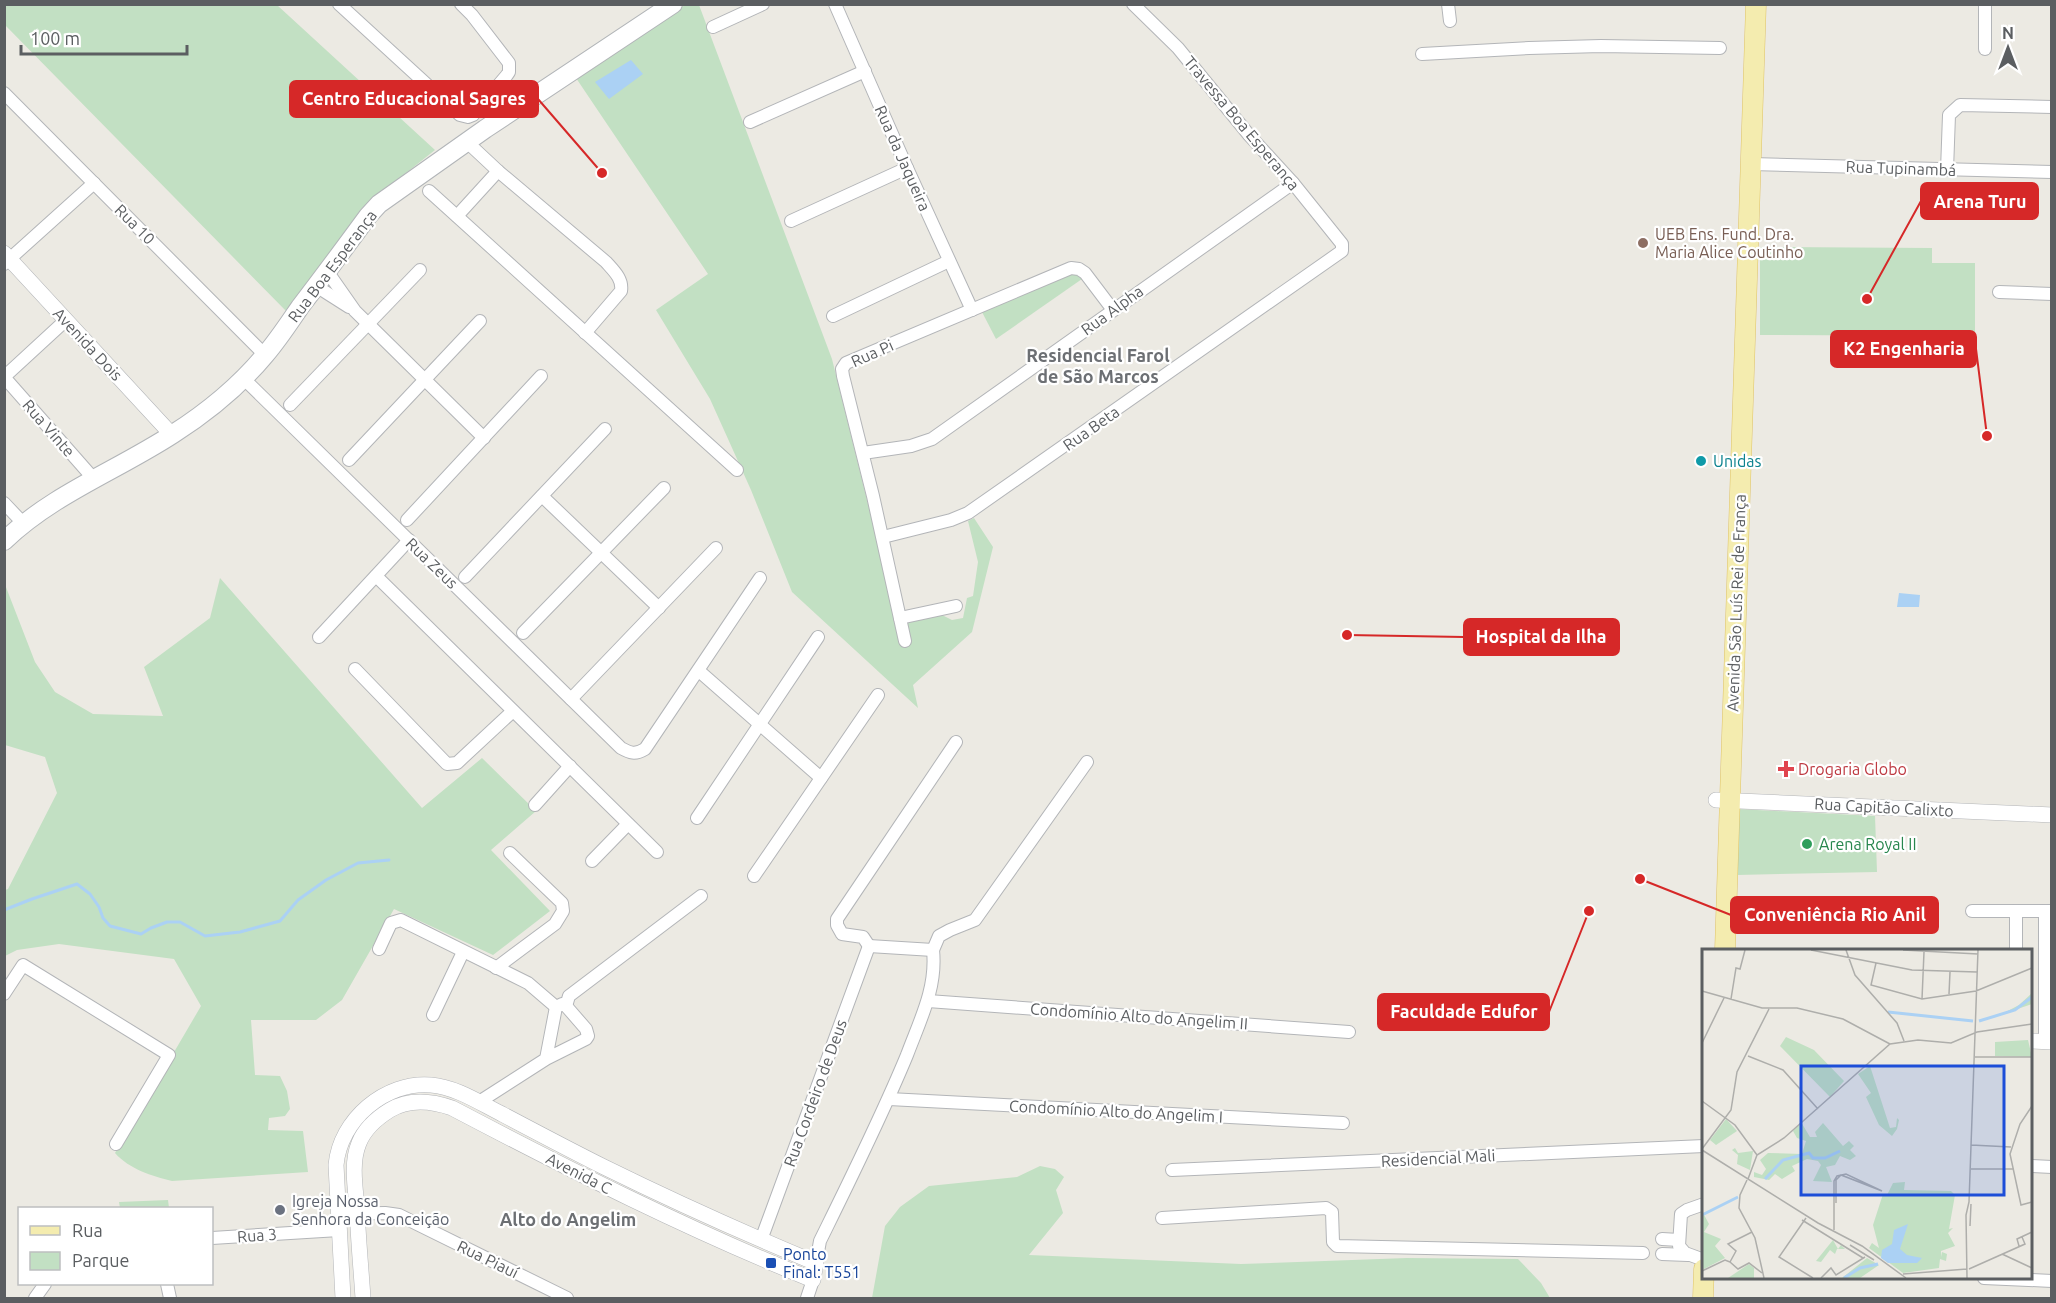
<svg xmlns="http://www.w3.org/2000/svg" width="2056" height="1303" viewBox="0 0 2056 1303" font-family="Ubuntu,sans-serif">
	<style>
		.green { fill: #c2e0c3 }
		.water { fill: #abd1f4 }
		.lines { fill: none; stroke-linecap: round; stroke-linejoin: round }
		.stream { stroke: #abd1f4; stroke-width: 3 }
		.minor-casing { stroke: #b3b5b8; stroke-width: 14 }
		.tertiary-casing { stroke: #b3b5b8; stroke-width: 16 }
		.secondary-casing { stroke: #b2b5b8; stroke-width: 20 }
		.primary-casing { stroke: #dfc368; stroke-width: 21 }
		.minor { stroke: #fff; stroke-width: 12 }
		.tertiary { stroke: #fff; stroke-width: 15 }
		.secondary { stroke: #fff; stroke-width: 18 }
		.primary { stroke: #f4ecaf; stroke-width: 20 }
		.education-dot { fill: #8d6e63; stroke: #fff; stroke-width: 2 }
		.culture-dot { fill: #0f9aa8; stroke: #fff; stroke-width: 2 }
		.health-dot { fill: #e0444e; stroke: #fff; stroke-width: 2 }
		.leisure-dot { fill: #2e9e5b; stroke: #fff; stroke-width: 2 }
		.worship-dot { fill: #6b7280; stroke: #fff; stroke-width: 2 }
		.transit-dot { fill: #1a4fb4; stroke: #fff; stroke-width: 2 }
		.labels { text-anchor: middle; stroke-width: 4.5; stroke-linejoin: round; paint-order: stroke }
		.street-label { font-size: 16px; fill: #5b5e61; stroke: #fff }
		.education-label { font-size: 16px; fill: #785e54; stroke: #fff; text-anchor: start }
		.culture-label { font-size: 16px; fill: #0d838f; stroke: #fff; text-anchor: start }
		.health-label { font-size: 16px; fill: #be3a42; stroke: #fff; text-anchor: start }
		.leisure-label { font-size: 16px; fill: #27864d; stroke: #fff; text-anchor: start }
		.worship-label { font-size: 16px; fill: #5b616d; stroke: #fff; text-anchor: start }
		.transit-label { font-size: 16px; fill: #164399; stroke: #fff; text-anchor: start }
		.neighbourhood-label { font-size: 18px; font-weight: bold; fill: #6c6f73; stroke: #fff }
		.inset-river { fill: none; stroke: #abd1f4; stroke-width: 3 }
		.inset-road { fill: none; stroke: #aeaeab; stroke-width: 1.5 }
		.view { fill: #1d4ed8; fill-opacity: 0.15; stroke: #1d4ed8; stroke-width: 3 }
		.inset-edge { fill: none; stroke: #5b5e61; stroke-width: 3 }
		.leader { fill: none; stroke: #d62828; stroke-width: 2 }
		.callout-dot { fill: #d62828; stroke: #fff; stroke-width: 2 }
		.callout { fill: #d62828; stroke: #d62828; stroke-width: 2 }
		.callout-label { font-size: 18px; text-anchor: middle; font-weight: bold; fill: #fff }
	</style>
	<rect width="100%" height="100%" fill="#eceae3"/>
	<g class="green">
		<path d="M 4,5 L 277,5 L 435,150 L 362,208 L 287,312 L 5,25 Z"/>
		<path d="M 685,5 L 699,5 L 832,359 L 898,625 L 942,615 L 952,620 L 963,618 L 967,598 L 973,596 L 978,562 L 968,521 L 974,518 L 993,547 L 972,632 L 913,685 L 918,708 L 792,592 L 751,490 L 710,399 L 656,310 L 708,274 L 576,78 Z"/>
		<path d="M 1760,247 L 1932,248 L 1932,263 L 1975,263 L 1975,336 L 1760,335 Z"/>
		<path d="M 1074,271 L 1078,272 L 1082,279 L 996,339 L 982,312 Z"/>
		<path d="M 220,578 L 422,808 L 482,758 L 536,811 L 491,850 L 550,911 L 493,955 L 394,909 L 342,1000 L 316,1020 L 251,1020 L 255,1075 L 280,1076 L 287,1091 L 290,1109 L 285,1116 L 269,1118 L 268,1130 L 303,1131 L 308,1172 L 172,1181 C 152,1176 129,1169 115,1153 L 201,1006 L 174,959 L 59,944 L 17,950 L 5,956 L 5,890 L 8,889 L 57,793 L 45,757 L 5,745 L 4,582 L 35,662 L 55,692 L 93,714 L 163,716 L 144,667 L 210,618 Z"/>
		<path d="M 1738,809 L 1875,816 L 1877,872 L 1737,875 Z"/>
		<path d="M 1040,1166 L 1055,1169 L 1064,1177 L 1056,1190 L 1063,1213 L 1029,1255 L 1241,1264 L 1407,1258 L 1518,1259 L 1541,1283 L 1550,1298 L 872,1298 L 885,1226 L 900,1207 L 929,1186 L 1017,1177 Z"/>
		<path d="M 168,1200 L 169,1208 L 120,1208 L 119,1202 Z"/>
	</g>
	<g class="water">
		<path d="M 631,60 L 643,74 L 609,99 L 595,82 Z"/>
		<path d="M 1899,593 L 1920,595 L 1919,607 L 1897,607 Z"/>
	</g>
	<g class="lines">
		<path class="stream" d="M 4,910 L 32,899 L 77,884 L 90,894 L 99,907 L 103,918 L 110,926 L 141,934 L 151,928 L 167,922 L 180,922 L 205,936 L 240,932 L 280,921 L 298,900 L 326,880 L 358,863 L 389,860"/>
		<g class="minor-casing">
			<g id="minor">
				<path d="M 339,4 L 460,115 L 468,117 L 473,115 L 507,75 L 509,72 L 509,63 L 472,15 L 461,4"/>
				<path d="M 835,4 L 907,168 L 972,310"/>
				<path d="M 1448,4 L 1450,21"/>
				<path d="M 1985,4 L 1985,49"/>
				<path d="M 713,27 L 763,4"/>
				<path d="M 1422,54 L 1529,48 L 1601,46 L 1720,48"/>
				<path d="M 4,93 L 265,355"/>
				<path d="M 750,122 L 865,71"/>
				<path d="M 467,142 L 498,171 L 606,262 C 614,271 623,279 621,291 L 585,333"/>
				<path d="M 1751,164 L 2052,172"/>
				<path d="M 1947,170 L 1949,115 L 1960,105 L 2052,107"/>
				<path d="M 429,191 L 737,470"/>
				<path d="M 457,216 L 498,171"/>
				<path d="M 791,221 L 907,168"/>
				<path d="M 4,264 L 94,183"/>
				<path d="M 327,271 L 355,311 L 484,438"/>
				<path d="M 316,286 L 349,307"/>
				<path d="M 1999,292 L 2052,294"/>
				<path d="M 833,316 L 949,261"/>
				<path d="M 4,377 L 93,478"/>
				<path d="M 4,377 L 66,320"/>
				<path d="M 243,378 L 621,748 C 630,753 635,755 645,749 L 760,578"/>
				<path d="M 290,405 L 420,270"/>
				<path d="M 863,453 L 911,446 L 932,439 L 1293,183"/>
				<path d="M 349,460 L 480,321"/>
				<path d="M 542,496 L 659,608"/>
				<path d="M 4,503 L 23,523"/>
				<path d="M 407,520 L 541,376"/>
				<path d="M 883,537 L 951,520 L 968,513 L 1342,251 L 1342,244 L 1293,183 L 1249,135 L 1178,48 L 1133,4"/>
				<path d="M 376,576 L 657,852"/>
				<path d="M 465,577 L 605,429"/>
				<path d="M 900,618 L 956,606"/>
				<path d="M 523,633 L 664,488"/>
				<path d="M 319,637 L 409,540"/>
				<path d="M 905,641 L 873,496 L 843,376 L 842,369 L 846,363 L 1071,268 L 1079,269 L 1085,273 L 1113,310"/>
				<path d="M 355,669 L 447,764 L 457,763 L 513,711"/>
				<path d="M 699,671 L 821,778"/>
				<path d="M 571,699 L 716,548"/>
				<path d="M 535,805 L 570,766"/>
				<path d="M 697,818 L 818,637"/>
				<path d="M 592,861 L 628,824"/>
				<path d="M 754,876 L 878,695"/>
				<path d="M 1972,911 L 2052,911"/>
				<path d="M 2016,911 L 2016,950"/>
				<path d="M 869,946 L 863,937 L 842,934 L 837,925 L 837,919 L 956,742"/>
				<path d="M 869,946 L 933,950"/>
				<path d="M 379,949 L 391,923 L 401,920 L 528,983 L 556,1007"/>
				<path d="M 933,950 L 939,936 L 950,930 L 975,920 L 1087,762"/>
				<path d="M 496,968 L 555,924 L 563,911 L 562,903 L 510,853"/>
				<path d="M 4,994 L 23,965 L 169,1055 L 116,1144"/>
				<path d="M 928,1001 L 1349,1032"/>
				<path d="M 566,1006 L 569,996 L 701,896"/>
				<path d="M 433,1015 L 463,952"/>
				<path d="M 2045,1041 L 2045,911"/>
				<path d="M 889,1099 L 1343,1123"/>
				<path d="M 479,1102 L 546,1059 L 586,1039 L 588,1036 L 586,1029 L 566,1006 L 562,1004 L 556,1007 L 546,1059"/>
				<path d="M 2030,1166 L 2052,1167"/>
				<path d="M 1172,1170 L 1704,1146"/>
				<path d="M 1704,1204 L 1687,1210 L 1681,1214 L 1679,1246 L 1685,1253 L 1704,1260"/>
				<path d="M 338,1214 L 385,1213 L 399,1215 L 567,1298"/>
				<path d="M 1162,1218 L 1326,1208 L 1332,1212 L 1333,1242 L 1337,1246 L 1643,1253"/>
				<path d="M 212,1238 L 339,1230"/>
				<path d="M 1662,1239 L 1679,1240"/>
				<path d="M 761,1240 L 869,946"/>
				<path d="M 1662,1254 L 1688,1255"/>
				<path d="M 816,1263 L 820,1241 C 850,1180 881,1118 907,1055 C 920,1020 937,988 933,950"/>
				<path d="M 1984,1278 L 2052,1281"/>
				<path d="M 167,1284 L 170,1298"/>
				<path d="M 35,1298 L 45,1284"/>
				<path d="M 807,1298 L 813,1280"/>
			</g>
		</g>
		<g class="tertiary-casing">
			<g id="tertiary">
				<path d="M 4,253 L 172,435"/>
				<path d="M 1716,800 L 2052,815"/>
				<path d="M 2030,1041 L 2052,1042"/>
				<path d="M 343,1298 L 336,1165 C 340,1120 385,1081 431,1085 C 456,1087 480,1103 502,1114 C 536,1132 570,1150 604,1167 C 673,1201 744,1233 816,1263 L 813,1280 C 689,1230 570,1170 452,1108 C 432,1101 410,1098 390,1110 C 377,1118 365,1128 359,1143 C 351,1162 355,1186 357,1207 C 358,1237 361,1268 363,1298"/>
			</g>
		</g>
		<g class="secondary-casing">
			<path id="secondary" d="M 4,541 C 53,494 116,471 173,434 C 206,413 240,385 265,355 C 278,340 289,323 300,307 C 323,277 346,246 368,216 L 379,204 L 485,129 L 673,4"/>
		</g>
		<g class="primary-casing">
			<g id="primary">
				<path d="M 1725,950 L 1756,4"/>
				<path d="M 1703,1298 L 1704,1269"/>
			</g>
		</g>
		<use href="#minor" class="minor"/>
		<use href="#tertiary" class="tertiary"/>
		<use href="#secondary" class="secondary"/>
		<use href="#primary" class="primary"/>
	</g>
	<circle class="education-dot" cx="1643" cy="243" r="6"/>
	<circle class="culture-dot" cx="1701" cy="461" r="6"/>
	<path class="health-dot" d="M1783 760h6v6h6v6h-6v6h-6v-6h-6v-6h6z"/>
	<circle class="leisure-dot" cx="1807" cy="844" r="6"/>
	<circle class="worship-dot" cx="280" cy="1210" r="6"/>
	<rect class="transit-dot" x="765" y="1257" width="12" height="12" rx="3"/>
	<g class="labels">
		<g class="street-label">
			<text transform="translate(1242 123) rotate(50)" y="6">Travessa Boa Esperança</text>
			<text transform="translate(903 158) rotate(66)" y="6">Rua da Jaqueira</text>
			<text transform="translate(1901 168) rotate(2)" y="6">Rua Tupinambá</text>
			<text transform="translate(135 224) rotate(45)" y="6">Rua 10</text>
			<text transform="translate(332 266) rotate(-53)" y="6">Rua Boa Esperança</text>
			<text transform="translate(1112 310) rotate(-36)" y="6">Rua Alpha</text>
			<text transform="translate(88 344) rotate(47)" y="6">Avenida Dois</text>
			<text transform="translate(872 353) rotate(-24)" y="6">Rua Pi</text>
			<text transform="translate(49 428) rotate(49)" y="6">Rua Vinte</text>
			<text transform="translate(1091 428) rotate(-35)" y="6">Rua Beta</text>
			<text transform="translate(432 563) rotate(44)" y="6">Rua Zeus</text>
			<text transform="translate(1736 603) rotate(-88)" y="6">Avenida São Luís Rei de França</text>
			<text transform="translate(1884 807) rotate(3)" y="6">Rua Capitão Calixto</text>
			<text transform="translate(1139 1016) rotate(4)" y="6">Condomínio Alto do Angelim II</text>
			<text transform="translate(815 1093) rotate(-70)" y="6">Rua Cordeiro de Deus</text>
			<text transform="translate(1116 1111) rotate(3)" y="6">Condomínio Alto do Angelim I</text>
			<text transform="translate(1438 1158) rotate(-3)" y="6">Residencial Mali</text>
			<text transform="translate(579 1173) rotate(27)" y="6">Avenida C</text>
			<text transform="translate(257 1235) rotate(-4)" y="6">Rua 3</text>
			<text transform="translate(488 1259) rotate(26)" y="6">Rua Piauí</text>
		</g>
		<g class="education-label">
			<text x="1655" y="240">UEB Ens. Fund. Dra.<tspan x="1655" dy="18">Maria Alice Coutinho</tspan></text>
		</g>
		<g class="culture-label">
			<text x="1713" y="467">Unidas</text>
		</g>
		<g class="health-label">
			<text x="1798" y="775">Drogaria Globo</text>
		</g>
		<g class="leisure-label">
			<text x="1819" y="850">Arena Royal II</text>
		</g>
		<g class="worship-label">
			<text x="292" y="1207">Igreja Nossa<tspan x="292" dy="18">Senhora da Conceição</tspan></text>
		</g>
		<g class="transit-label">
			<text x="783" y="1260">Ponto<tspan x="783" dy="18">Final: T551</tspan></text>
		</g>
		<g class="neighbourhood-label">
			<text x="1098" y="362">Residencial Farol<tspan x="1098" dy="21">de São Marcos</tspan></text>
			<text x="568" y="1226">Alto do Angelim</text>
		</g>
	</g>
	<g transform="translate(1702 949)">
		<rect width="330" height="330" fill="#eceae3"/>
		<path d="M 330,44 L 330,55 L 298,66 L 317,56 ZM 84,88 L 112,101 L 142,132 L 128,148 L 78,97 ZM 326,91 L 330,108 L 293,107 L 293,93 ZM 168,117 L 188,179 L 194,178 L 195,169 L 197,171 L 195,180 L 190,187 L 177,176 L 164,148 L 169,144 L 156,125 ZM 24,170 L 35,182 L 14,196 L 8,191 ZM 99,173 L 108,188 L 115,188 L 113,183 L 121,174 L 141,197 L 147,192 L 152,197 L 148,201 L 154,207 L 148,211 L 138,207 L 133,216 L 124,218 L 130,233 L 111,232 L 119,216 L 116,212 L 105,210 L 90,217 L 93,222 L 80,230 L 73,225 L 67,231 L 52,228 L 52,223 L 60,226 L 64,220 L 58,211 L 66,204 L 100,205 L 104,192 L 95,189 L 91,182 ZM 33,199 L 36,204 L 51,202 L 48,221 L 35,215 L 36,206 L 30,201 ZM 203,233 L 202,241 L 249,242 L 253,246 L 247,280 L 251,279 L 246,284 L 253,297 L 239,302 L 239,308 L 240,303 L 245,305 L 244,312 L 238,310 L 237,319 L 201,324 L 167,299 L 170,294 L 177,299 L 171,276 L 181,245 L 185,246 L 191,234 ZM 0,262 L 7,275 L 2,283 L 19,290 L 13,297 L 23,309 L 0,321 ZM 131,291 L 136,300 L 139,296 L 143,300 L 135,300 L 133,305 L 128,301 L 119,313 L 114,312 ZM 165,309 L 177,316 L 158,329 L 140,329 ZM 47,315 L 52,319 L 52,329 L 26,329 Z" fill="#c2e0c3"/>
		<path d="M 206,275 L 198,300 L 205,306 L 220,309 L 215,314 L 186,314 L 179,309 L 180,301 L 190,295 L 192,281 Z" fill="#abd1f4"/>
		<path class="inset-river" d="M 186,63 L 271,72M 277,72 L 313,61 L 330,48M 63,230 L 81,211 L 107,204 L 111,209 L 123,209 L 138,202M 0,266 L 36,248M 142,329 L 158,319 L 176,315"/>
		<path class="inset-road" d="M 109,1 L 210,21 L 275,23M 144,1 L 153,26 L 195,74 L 202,92M 201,1 L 276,5M 174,14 L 169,36 L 220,50 L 274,42 L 330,19M 0,42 L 60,59 L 95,59 L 141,70 L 188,95M 247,45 L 248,23M 29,50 L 34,19 L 38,20 L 43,1M 220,50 L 222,3M 0,94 L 22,49M 46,107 L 81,121 L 116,160M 273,108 L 330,108M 0,152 L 33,176 L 55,206M 330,157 L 318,175 L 308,205 L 319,256 L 330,253M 269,196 L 309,198M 0,200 L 29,161 L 35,123 L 67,60M 0,201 L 116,274 L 160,297 L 204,329M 269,220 L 312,220M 46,230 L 55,206 L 82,189 L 188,95 L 216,91 L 249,94 L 275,83 L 330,75M 45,231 L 38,246 L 37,259 L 53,289 L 62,329M 104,269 L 77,308 L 111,329M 100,271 L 161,309M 268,277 L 269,255M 132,281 L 132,232 L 135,227 L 144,225 L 180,242 L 139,226 L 134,231 L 134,254M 148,296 L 172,311M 317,297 L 315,290 L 330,283M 300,305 L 330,319M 28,313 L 34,302 L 26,295 L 50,283M 28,313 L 36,320 L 47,314 L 60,324M 267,320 L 323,295 L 320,288M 0,322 L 23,311 L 28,313M 201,325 L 265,320M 119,329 L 129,319 L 134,326 L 163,308M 265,329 L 264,266 L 267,253 L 276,1"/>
		<path class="view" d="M 99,117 L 302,117 L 302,246 L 99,246 Z"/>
		<rect width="330" height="330" class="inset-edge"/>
	</g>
	<path class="leader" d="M602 173L538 99M1867 299L1921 201M1987 436L1976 349M1347 635L1464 637M1640 879L1731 915M1589 911L1549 1012"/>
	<g class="callout-dot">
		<circle cx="602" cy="173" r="6"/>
		<circle cx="1867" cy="299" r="6"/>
		<circle cx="1987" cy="436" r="6"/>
		<circle cx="1347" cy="635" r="6"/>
		<circle cx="1640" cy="879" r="6"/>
		<circle cx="1589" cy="911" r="6"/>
	</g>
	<g class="callout">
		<rect x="290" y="81" width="248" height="36" rx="6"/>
		<rect x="1921" y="183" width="117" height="36" rx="6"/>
		<rect x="1831" y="331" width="145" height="36" rx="6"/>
		<rect x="1464" y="619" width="155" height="36" rx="6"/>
		<rect x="1731" y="897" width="207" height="36" rx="6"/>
		<rect x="1378" y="994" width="171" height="36" rx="6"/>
	</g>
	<g class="callout-label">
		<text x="414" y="105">Centro Educacional Sagres</text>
		<text x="1980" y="208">Arena Turu</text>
		<text x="1904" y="355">K2 Engenharia</text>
		<text x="1541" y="643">Hospital da Ilha</text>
		<text x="1835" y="921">Conveniência Rio Anil</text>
		<text x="1464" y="1018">Faculdade Edufor</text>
	</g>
	<rect width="2056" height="1303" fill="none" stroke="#5b5e61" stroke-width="12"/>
	<rect x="18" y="1207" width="195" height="78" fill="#ffffff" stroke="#bdbfc0" stroke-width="1.5"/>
	<rect x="30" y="1226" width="30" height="9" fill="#f4ecaf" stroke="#bdbfc0" stroke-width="1.5"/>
	<text x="72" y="1237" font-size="18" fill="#5b5e61">Rua</text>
	<rect x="30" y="1252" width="30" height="18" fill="#c2e0c3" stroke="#bdbfc0" stroke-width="1.5"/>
	<text x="72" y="1267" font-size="18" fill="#5b5e61">Parque</text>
	<g transform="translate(2008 48)" stroke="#ffffff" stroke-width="4.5" paint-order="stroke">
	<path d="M0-4.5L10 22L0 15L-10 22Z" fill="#5b5e61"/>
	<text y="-9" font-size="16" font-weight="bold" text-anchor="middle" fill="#5b5e61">N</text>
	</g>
	<path d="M21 45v9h166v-9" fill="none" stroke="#5b5e61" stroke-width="3"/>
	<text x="30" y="45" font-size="18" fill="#5b5e61" stroke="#ffffff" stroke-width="4.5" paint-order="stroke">100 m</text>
</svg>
